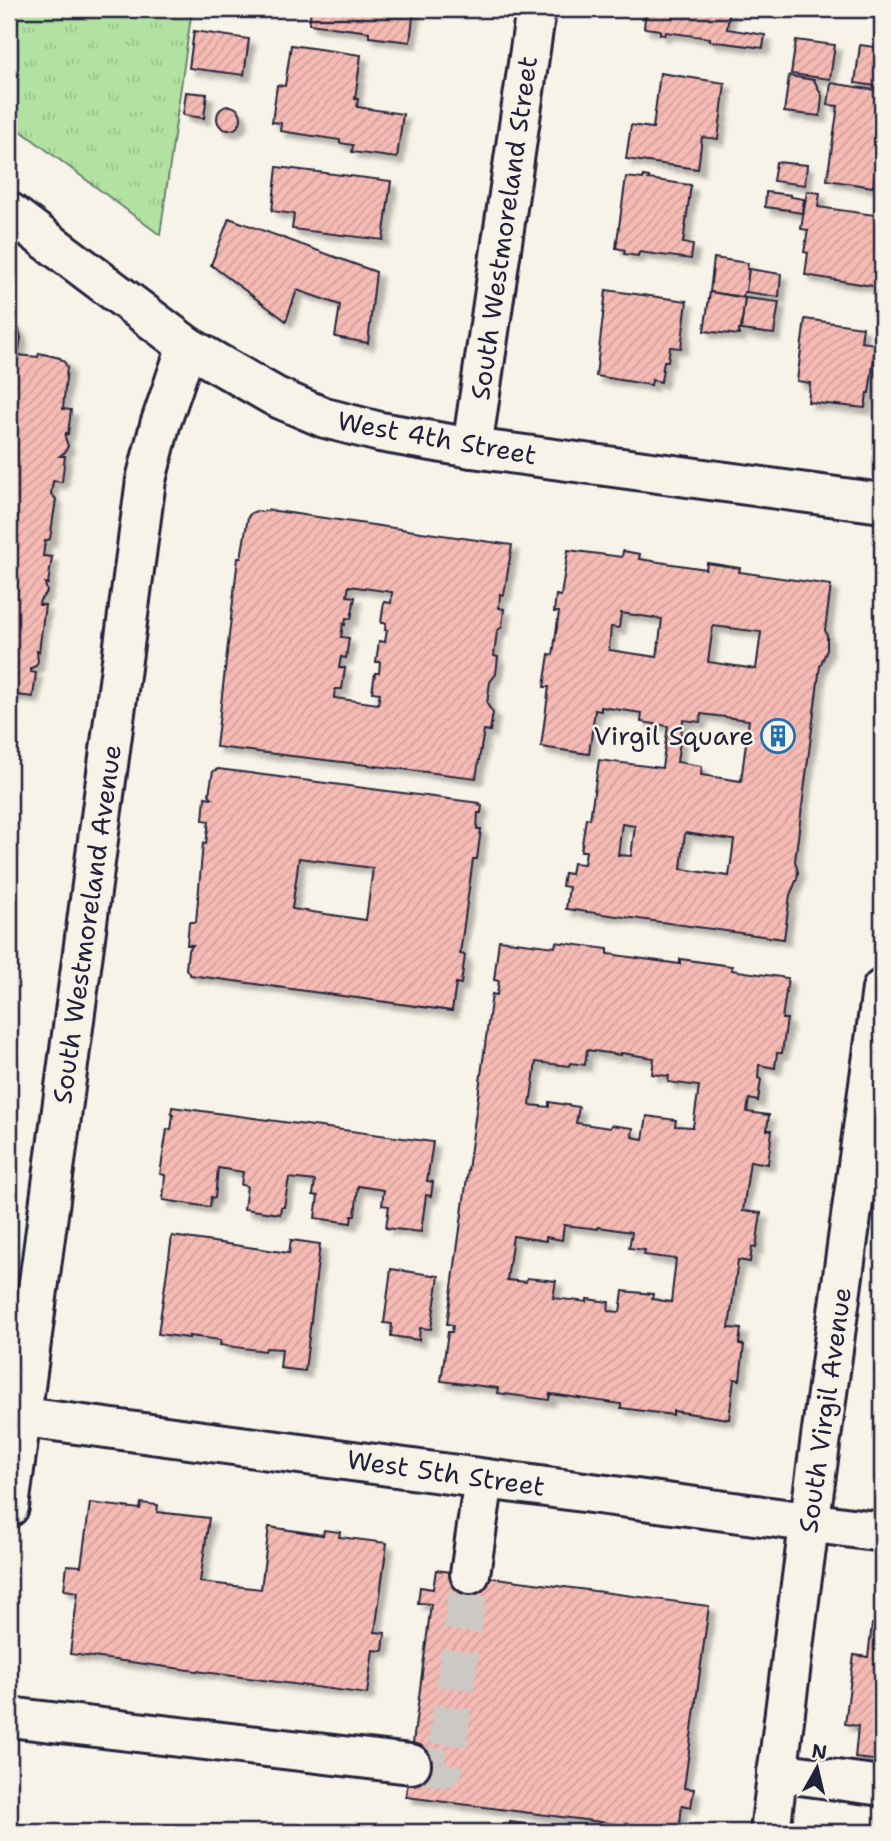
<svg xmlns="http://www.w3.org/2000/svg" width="891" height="1841" viewBox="0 0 891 1841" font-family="'Shantell Sans',sans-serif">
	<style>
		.grass { fill: url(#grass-tufts); stroke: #6a826e; stroke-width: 2 }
		.building { fill: url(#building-hatch); stroke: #22223b; stroke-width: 2; fill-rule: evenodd; filter: url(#shadow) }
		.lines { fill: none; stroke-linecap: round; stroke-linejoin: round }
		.minor-tunnel { stroke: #ccc9c5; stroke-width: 38; stroke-dasharray: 38 19; stroke-linecap: butt }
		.minor-casing { stroke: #22223b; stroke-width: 44 }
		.major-casing { stroke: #22223b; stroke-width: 44 }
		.minor { stroke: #f7f3e8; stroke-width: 38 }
		.major { stroke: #f7f3e8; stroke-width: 38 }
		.labels { text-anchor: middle; stroke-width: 5; stroke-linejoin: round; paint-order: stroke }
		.street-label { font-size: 26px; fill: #22223b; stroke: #f7f3e8 }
		.poi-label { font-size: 26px; fill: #22223b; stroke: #f7f3e8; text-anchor: end }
	</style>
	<defs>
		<pattern id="grass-tufts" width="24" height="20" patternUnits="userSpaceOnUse" patternTransform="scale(1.75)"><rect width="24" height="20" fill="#b1e2a2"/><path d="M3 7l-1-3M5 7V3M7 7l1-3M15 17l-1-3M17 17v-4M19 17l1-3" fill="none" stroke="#98c28c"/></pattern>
		<pattern id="building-hatch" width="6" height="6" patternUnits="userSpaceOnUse" patternTransform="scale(1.75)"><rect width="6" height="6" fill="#f5bab3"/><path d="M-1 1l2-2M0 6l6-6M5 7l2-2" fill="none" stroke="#d2a09b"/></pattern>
		<filter id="shadow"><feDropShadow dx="6" dy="6" stdDeviation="2" flood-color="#0004"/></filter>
	</defs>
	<rect width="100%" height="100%" fill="#f7f3e8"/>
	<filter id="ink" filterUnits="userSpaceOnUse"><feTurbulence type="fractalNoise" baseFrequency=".0143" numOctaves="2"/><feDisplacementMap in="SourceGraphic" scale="14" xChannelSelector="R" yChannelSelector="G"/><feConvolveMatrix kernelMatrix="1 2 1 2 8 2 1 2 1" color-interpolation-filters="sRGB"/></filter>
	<g filter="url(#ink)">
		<path class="grass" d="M 9,9 L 192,9 L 160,235 L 9,122 Z"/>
		<g class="building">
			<path d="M 311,9 L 414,9 L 410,42 L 369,37 L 369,32 L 309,24 Z"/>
			<path d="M 646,9 L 730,9 L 727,29 L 765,35 L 763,48 L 710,41 L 710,38 L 666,32 L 665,35 L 660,34 L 660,30 L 644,28 Z"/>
			<path d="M 194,31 L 249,39 L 244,75 L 189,68 Z"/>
			<path d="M 796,40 L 835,45 L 830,79 L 791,74 Z"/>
			<path d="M 291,45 L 361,55 L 355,99 L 358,99 L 357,107 L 403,114 L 397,158 L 352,152 L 353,145 L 340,143 L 340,140 L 280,131 L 281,123 L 272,122 L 277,85 L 285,86 Z"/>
			<path d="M 860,45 L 882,48 L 882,87 L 855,83 Z"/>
			<path d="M 660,73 L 725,83 L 718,139 L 702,137 L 698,169 L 626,159 L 631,125 L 653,128 Z"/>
			<path d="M 789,76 L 814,80 L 822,96 L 820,116 L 784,112 Z"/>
			<path d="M 831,83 L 882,91 L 882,120 L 880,133 L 882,134 L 882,155 L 878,154 L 873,187 L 827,180 L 838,106 L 828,105 Z"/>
			<path d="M 186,92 L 207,94 L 204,118 L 183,115 Z"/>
			<circle cx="229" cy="118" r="12"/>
			<path d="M 776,162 L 807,165 L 805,185 L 773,181 Z"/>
			<path d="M 277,167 L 391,181 L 383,240 L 292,229 L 294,214 L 272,211 Z"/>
			<path d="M 643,176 L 649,177 L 648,179 L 691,185 L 683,243 L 693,245 L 691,259 L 639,252 L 638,256 L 624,254 L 625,250 L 616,248 L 626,177 L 643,179 Z"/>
			<path d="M 807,191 L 820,193 L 818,207 L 882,216 L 882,263 L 879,287 L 805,275 L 808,253 L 804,252 L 808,230 L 801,229 Z"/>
			<path d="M 766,192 L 791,195 L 791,197 L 804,199 L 802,213 L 789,211 L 789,210 L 765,207 Z"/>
			<path d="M 229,218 L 376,272 L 368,343 L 335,337 L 340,305 L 297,290 L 286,321 L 211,265 Z"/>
			<path d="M 714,258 L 748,263 L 747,269 L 749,269 L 746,292 L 744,292 L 743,297 L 710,292 Z"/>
			<path d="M 749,269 L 781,274 L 779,297 L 746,292 Z"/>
			<path d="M 606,290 L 687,301 L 681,348 L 670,347 L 668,361 L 664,361 L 661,382 L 652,380 L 651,385 L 596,376 Z"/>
			<path d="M 710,292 L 745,298 L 741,330 L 739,330 L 739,335 L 704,331 Z"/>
			<path d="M 745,298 L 779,302 L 774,334 L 741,330 Z"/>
			<path d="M 805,319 L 863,327 L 861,342 L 876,344 L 869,393 L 867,393 L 865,408 L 808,402 L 810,383 L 797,381 Z"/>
			<path d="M 9,322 L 13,323 L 19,330 L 21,338 L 18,355 L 38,357 L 39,353 L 60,358 L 65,363 L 67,367 L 63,409 L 71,410 L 68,434 L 66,433 L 65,437 L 68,446 L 65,452 L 60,456 L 65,456 L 62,482 L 53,481 L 51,494 L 56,499 L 50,539 L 45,541 L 43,556 L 52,557 L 48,584 L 45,583 L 47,592 L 40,600 L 39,605 L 45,605 L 39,652 L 37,651 L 38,661 L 36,666 L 31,668 L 31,672 L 36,673 L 33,697 L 9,694 Z"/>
			<path d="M 269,510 L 512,545 L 504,595 L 500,594 L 499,608 L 504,609 L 502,627 L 497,631 L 494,656 L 498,657 L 496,674 L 490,682 L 487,704 L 493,713 L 490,731 L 484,730 L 476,778 L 216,747 L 238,558 L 241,558 L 248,517 L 251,513 L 256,511 L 262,512 ZM 349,586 L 392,592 L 391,603 L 384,602 L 381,623 L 386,623 L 385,630 L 387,630 L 385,642 L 379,641 L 376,662 L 380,662 L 379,673 L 375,673 L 372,692 L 380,693 L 378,704 L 334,698 L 335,689 L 342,689 L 345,668 L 339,668 L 341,657 L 346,658 L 349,638 L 341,637 L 343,624 L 345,625 L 346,618 L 351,619 L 355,597 L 347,596 Z"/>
			<path d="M 568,550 L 622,557 L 623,551 L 640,554 L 639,559 L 706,569 L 707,563 L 740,568 L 739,572 L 831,585 L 825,630 L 827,635 L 827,650 L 820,666 L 795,861 L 798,872 L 797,879 L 790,895 L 784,939 L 566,909 L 569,887 L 562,886 L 564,873 L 571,874 L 573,863 L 584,864 L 586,851 L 581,851 L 586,818 L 590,819 L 599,760 L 662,768 L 668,726 L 641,722 L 642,713 L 601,707 L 601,711 L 595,710 L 589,754 L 541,747 L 549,687 L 544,687 L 549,654 L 553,655 L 559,612 L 554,612 L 556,595 L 561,596 ZM 621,613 L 662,619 L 657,657 L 609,650 L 611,627 L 619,628 ZM 713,626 L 761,632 L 756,669 L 708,662 ZM 701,714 L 749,720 L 741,781 L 701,775 L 702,766 L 677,762 L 683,720 L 700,722 ZM 622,824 L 635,826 L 631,856 L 618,855 ZM 685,833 L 734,840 L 729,876 L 681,869 Z"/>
			<path d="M 218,769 L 480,803 L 479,805 L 482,806 L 481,813 L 478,813 L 477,829 L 481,829 L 477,859 L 473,859 L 460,954 L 465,955 L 461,984 L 456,983 L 452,1011 L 190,975 L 186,969 L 188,950 L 193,945 L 187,945 L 189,922 L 196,922 L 203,843 L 206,844 L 209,821 L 203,820 L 205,797 L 212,798 L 209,794 L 213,771 ZM 299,858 L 373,868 L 366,920 L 292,909 Z"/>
			<path d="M 499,940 L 555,947 L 556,942 L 608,949 L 608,954 L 680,964 L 680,959 L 732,966 L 731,970 L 788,978 L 782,1019 L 787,1019 L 782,1053 L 777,1053 L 775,1068 L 759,1065 L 758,1078 L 761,1079 L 758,1101 L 749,1099 L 747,1112 L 769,1115 L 767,1130 L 772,1130 L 768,1164 L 750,1161 L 743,1211 L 761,1213 L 756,1248 L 752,1247 L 750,1262 L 738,1260 L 729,1328 L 741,1329 L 739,1344 L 744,1345 L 740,1380 L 734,1379 L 729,1419 L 673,1411 L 673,1415 L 621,1408 L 621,1404 L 550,1394 L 549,1400 L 497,1393 L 498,1388 L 441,1381 L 448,1332 L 452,1332 L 453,1325 L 447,1324 L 492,994 L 497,995 L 499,981 L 494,980 ZM 587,1050 L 621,1055 L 621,1053 L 654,1058 L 652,1074 L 669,1076 L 668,1082 L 699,1086 L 693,1127 L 675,1126 L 676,1120 L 647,1116 L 643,1139 L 632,1137 L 633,1128 L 611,1125 L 610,1128 L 576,1123 L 579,1107 L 549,1102 L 549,1107 L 530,1105 L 536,1062 L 569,1066 L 570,1063 L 585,1065 ZM 564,1225 L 598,1229 L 598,1227 L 632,1232 L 629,1248 L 645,1250 L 644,1255 L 676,1259 L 671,1302 L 652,1299 L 653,1294 L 623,1291 L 620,1312 L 608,1311 L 609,1302 L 587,1299 L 587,1302 L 553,1298 L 556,1281 L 527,1278 L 526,1282 L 507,1280 L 513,1236 L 546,1241 L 546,1237 L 562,1240 Z"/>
			<path d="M 172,1107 L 433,1142 L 427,1181 L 433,1182 L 431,1196 L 426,1195 L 421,1232 L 386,1228 L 389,1206 L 382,1205 L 384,1190 L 358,1186 L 355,1216 L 352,1216 L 351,1223 L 315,1218 L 318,1196 L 313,1195 L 315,1181 L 289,1178 L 284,1207 L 281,1207 L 280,1214 L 244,1209 L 247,1186 L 241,1185 L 243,1172 L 218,1168 L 215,1198 L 211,1197 L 210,1207 L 163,1200 L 165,1175 L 160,1174 L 167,1129 L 171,1130 L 173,1115 L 171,1114 Z"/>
			<path d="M 172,1236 L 289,1253 L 291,1240 L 320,1244 L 305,1371 L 280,1368 L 282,1349 L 266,1348 L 265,1351 L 220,1345 L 221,1340 L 189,1336 L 189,1338 L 158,1334 Z"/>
			<path d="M 391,1269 L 439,1276 L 431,1329 L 420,1328 L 419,1340 L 391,1336 L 392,1324 L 384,1323 Z"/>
			<path d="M 90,1503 L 140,1509 L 141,1503 L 158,1505 L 157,1512 L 209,1518 L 200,1582 L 261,1589 L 269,1527 L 323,1535 L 324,1530 L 340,1532 L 339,1537 L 387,1543 L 375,1632 L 385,1633 L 383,1651 L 373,1650 L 367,1694 L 70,1654 L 78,1592 L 64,1590 L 67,1565 L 81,1566 Z"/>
			<path d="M 436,1570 L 709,1606 L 684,1788 L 694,1789 L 691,1807 L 682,1805 L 679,1832 L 406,1797 L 431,1604 L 418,1603 L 420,1587 L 433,1589 Z"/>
			<path d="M 872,1624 L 882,1625 L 882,1761 L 855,1758 L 858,1726 L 845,1724 L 854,1655 L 868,1657 Z"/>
			<path d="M 510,1822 L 583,1832 L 509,1832 Z"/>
		</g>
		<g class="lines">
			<path class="minor-tunnel" d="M 411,1764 L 444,1768 L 470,1574"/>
			<g class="minor-casing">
				<g id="minor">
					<path d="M 9,212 L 187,346 L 276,397 L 325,418 L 380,432 L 472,448 L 882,503"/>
					<path d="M 472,448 L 536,9"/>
					<path d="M 9,1415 L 882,1532"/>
					<path d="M 9,1507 L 146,480 L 160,425 L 187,346"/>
					<path d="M 470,1574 L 484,1479"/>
					<path d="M 9,1717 L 411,1764"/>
					<path d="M 777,1772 L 882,1786"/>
				</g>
			</g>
			<g class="major-casing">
				<path id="major" d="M 770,1832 L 800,1592 L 882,989"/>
			</g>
			<use href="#minor" class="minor"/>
			<use href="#major" class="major"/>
		</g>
	</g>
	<defs>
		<g id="building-ring" transform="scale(1.75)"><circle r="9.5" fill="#f7f3e8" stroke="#1f6fb2" stroke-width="1.5"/><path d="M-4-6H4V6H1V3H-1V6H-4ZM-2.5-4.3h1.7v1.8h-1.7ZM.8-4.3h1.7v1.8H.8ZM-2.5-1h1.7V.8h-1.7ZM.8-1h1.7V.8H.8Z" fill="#1f6fb2"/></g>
	</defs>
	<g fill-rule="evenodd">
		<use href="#building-ring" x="778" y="736"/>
	</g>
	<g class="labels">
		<g class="street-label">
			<text transform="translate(504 228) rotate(-82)" y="9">South Westmoreland Street</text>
			<text transform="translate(437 438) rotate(10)" y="9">West 4th Street</text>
			<text transform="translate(87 924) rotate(-82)" y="9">South Westmoreland Avenue</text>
			<text transform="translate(825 1410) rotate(-82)" y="9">South Virgil Avenue</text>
			<text transform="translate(446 1473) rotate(8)" y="9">West 5th Street</text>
		</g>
		<g class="poi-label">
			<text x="754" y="745">Virgil Square</text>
		</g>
	</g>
	<rect width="891" height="1841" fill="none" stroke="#f7f3e8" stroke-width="35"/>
	<rect x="18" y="18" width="856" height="1806" fill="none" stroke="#22223b" stroke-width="2.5" filter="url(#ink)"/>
	<g transform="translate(817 1768) rotate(8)" stroke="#f7f3e8" stroke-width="5" paint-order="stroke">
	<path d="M0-5L12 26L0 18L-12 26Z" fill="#22223b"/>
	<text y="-10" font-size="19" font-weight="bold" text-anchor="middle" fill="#22223b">N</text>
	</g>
</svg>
